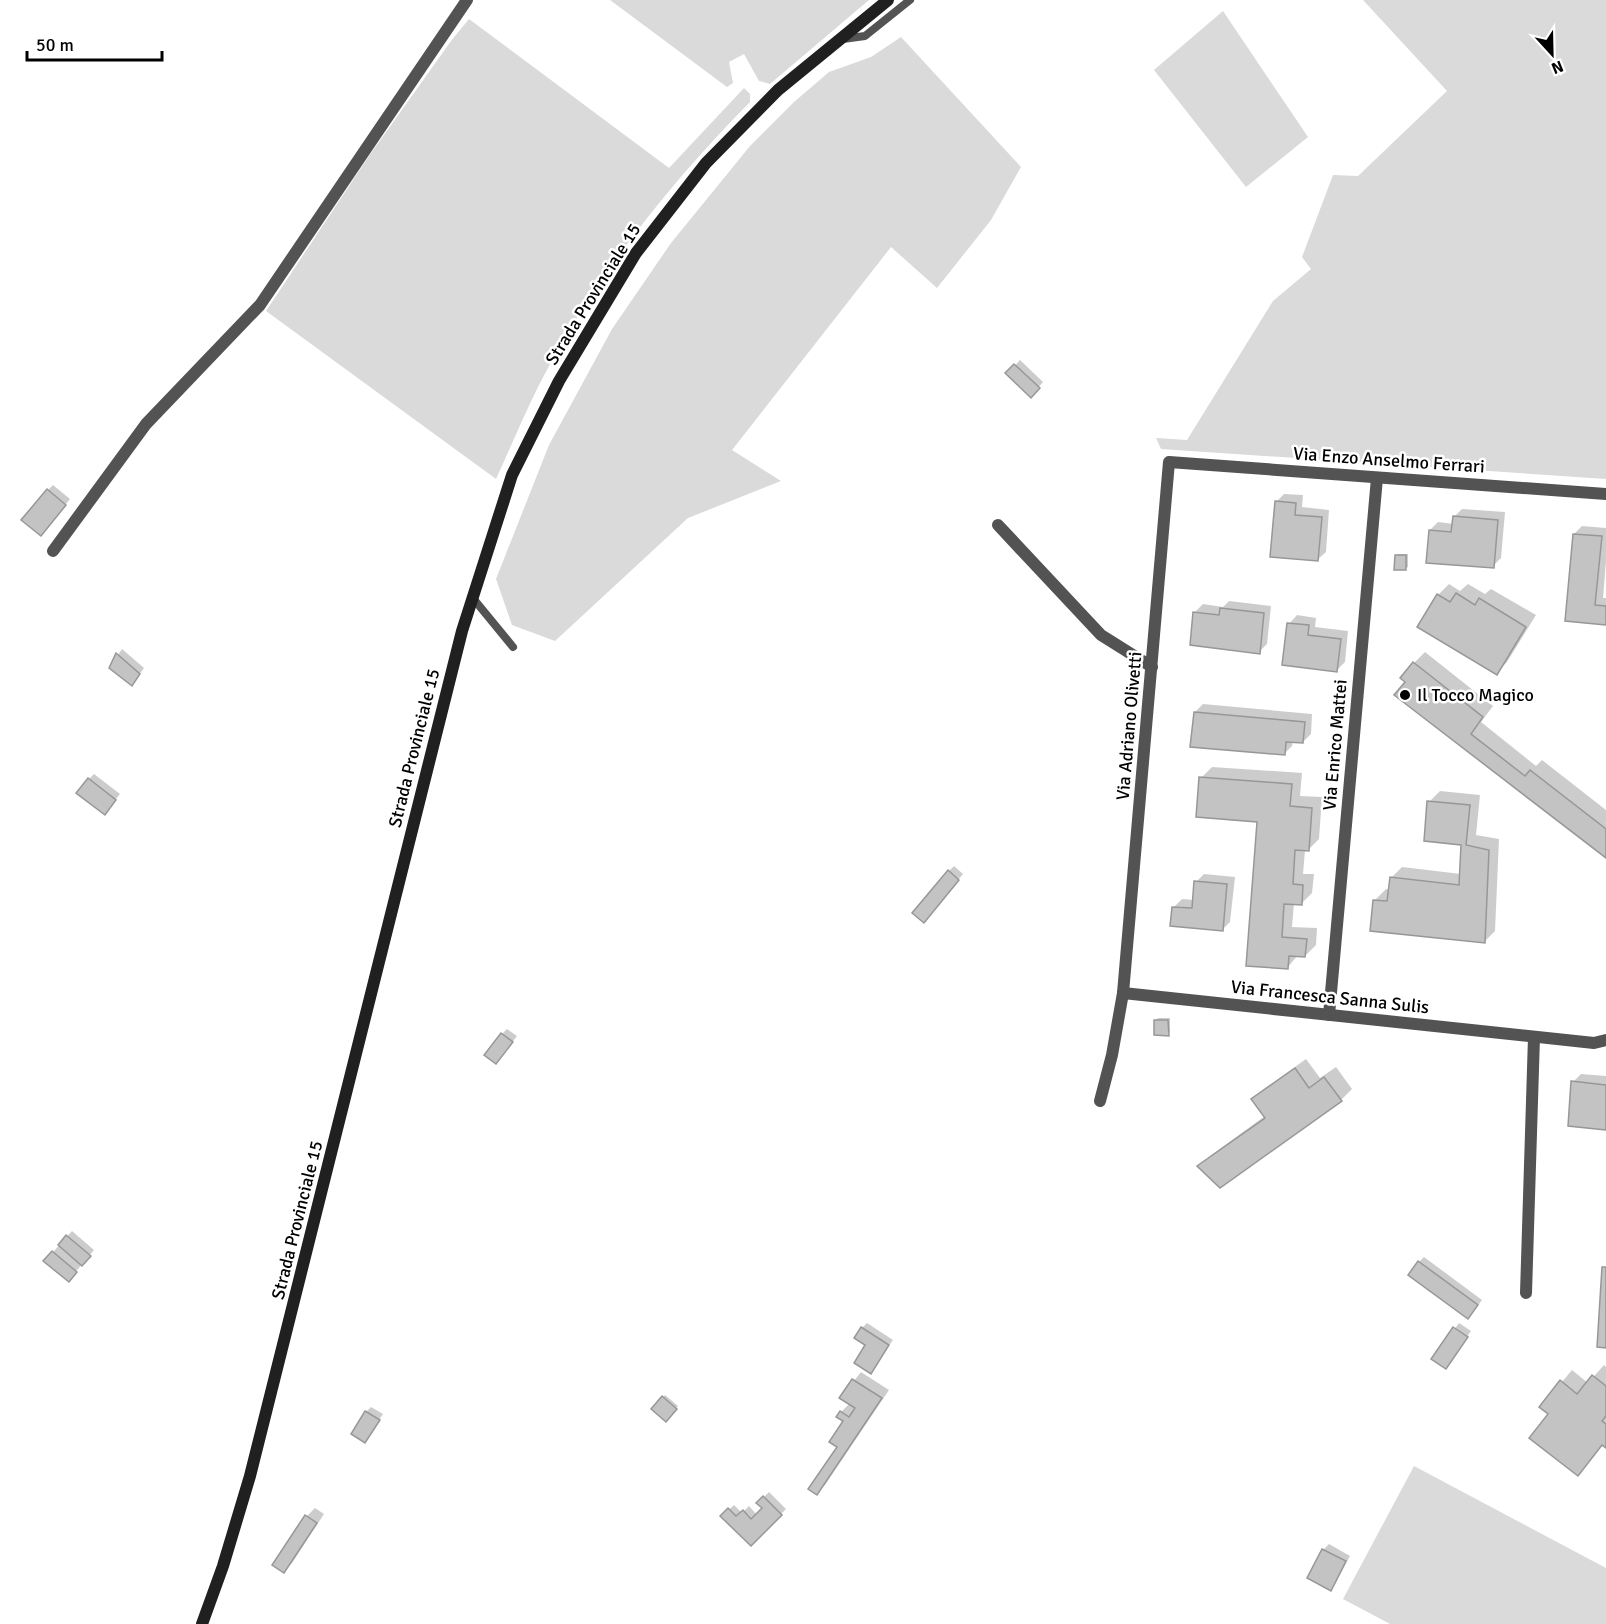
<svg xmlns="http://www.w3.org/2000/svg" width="1606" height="1624" viewBox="0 0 1606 1624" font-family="Signika,sans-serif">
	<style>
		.green { fill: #dadada }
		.shadow { fill: #0003 }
		.building { fill: #c3c3c3; stroke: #979797; stroke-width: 1.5 }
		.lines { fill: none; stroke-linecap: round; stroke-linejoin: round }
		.service { stroke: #535353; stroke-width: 8 }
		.minor { stroke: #535353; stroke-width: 12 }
		.secondary { stroke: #202020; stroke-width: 12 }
		.poi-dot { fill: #000; stroke: #fff; stroke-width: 2 }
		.labels { text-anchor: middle; stroke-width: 5; stroke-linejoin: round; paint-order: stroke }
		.street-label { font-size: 18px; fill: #000; stroke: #fff }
		.poi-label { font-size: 18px; fill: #000; stroke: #fff; text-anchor: start }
	</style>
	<rect width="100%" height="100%" fill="#fff"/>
	<g class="green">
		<path d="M 610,0 L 869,0 L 770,84 L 759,81 L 744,54 L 729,62 L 733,83 L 727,87 Z"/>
		<path d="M 1363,0 L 1606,0 L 1606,479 L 1161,449 L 1156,438 L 1187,440 L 1273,301 L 1311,269 L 1302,257 L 1333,175 L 1358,176 L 1447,91 Z"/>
		<path d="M 1223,11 L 1308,137 L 1246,187 L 1154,70 Z"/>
		<path d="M 469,19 L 669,168 L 744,88 L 750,94 L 750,102 C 667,186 592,281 538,387 C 523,417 510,449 496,479 L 266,311 L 369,156 L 451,41 Z"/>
		<path d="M 901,37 L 1021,167 L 991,220 L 937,288 L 891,247 L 732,450 L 781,481 L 688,518 L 555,641 L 512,625 L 496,579 L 549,445 L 612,329 L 671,243 L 750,146 L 794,102 L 829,72 L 871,57 Z"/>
		<path d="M 1414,1466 L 1606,1568 L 1606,1624 L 1390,1624 L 1343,1599 Z"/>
	</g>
	<g class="shadow">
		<path d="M 1020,360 L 1043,382 L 1031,396 L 1008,373 Z"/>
		<path d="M 53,485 L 70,499 L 46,529 L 48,490 Z"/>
		<path d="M 1284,494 L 1303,495 L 1302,507 L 1329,510 L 1326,552 L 1317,560 L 1276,502 Z"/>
		<path d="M 1462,509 L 1505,512 L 1501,558 L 1493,566 L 1430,530 L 1438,522 L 1454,524 L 1454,517 Z"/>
		<path d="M 1582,526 L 1606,528 L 1606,561 L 1603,598 L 1606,598 L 1606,622 L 1566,620 L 1574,534 Z"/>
		<path d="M 1398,554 L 1408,554 L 1408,567 L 1405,569 L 1396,556 Z"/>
		<path d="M 1449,584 L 1460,591 L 1468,584 L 1485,594 L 1491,589 L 1536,615 L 1507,662 L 1496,673 L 1438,595 Z"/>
		<path d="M 1229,601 L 1271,606 L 1267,644 L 1259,652 L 1195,612 L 1203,604 L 1223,607 Z"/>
		<path d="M 1297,615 L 1316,618 L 1315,627 L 1348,631 L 1345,662 L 1337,670 L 1289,624 Z"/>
		<path d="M 122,649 L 144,668 L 136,679 L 110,667 Z"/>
		<path d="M 1425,652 L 1493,706 L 1481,722 L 1536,766 L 1542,760 L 1606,810 L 1606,856 L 1407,681 L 1414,663 Z"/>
		<path d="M 1203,704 L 1312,714 L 1311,734 L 1303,742 L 1293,741 L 1292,746 L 1284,754 L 1195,712 Z"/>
		<path d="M 1212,767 L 1302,773 L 1300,796 L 1322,797 L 1319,839 L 1308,850 L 1305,850 L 1303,874 L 1314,874 L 1312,893 L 1301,904 L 1294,903 L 1292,927 L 1317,928 L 1316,945 L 1305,956 L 1298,955 L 1287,968 L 1259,820 L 1201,778 Z"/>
		<path d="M 94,774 L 120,794 L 105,813 L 89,779 Z"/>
		<path d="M 1440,791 L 1480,795 L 1476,835 L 1499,839 L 1495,931 L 1484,942 L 1375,900 L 1386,889 L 1390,890 L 1391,878 L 1402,867 L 1461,874 L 1463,843 L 1429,802 Z"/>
		<path d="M 954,866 L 963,874 L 929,916 L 949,871 Z"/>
		<path d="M 1204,874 L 1235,877 L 1230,922 L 1222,930 L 1174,907 L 1182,899 L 1194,900 L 1196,882 Z"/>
		<path d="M 1158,1018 L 1170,1018 L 1170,1032 L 1168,1034 L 1156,1020 Z"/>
		<path d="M 507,1029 L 517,1036 L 501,1057 L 502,1034 Z"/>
		<path d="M 1306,1059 L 1320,1078 L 1336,1067 L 1352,1089 L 1341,1100 L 1199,1166 L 1210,1156 L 1265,1116 L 1253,1100 L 1264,1089 Z"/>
		<path d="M 1581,1074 L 1606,1076 L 1606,1128 L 1573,1082 Z"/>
		<path d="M 72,1231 L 94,1250 L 73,1275 L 45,1261 Z"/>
		<path d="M 1424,1257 L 1482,1300 L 1473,1312 L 1419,1262 Z"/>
		<path d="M 867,1323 L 893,1340 L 870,1372 L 867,1345 L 862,1328 Z"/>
		<path d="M 1459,1323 L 1471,1331 L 1450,1362 L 1433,1359 Z"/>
		<path d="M 1604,1365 L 1606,1367 L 1606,1446 L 1603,1444 L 1577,1474 L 1550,1414 L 1541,1407 L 1572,1370 L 1588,1383 Z"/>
		<path d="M 861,1372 L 889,1390 L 825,1485 L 817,1493 L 839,1446 L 845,1421 L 841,1412 L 850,1403 L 841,1397 Z"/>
		<path d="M 665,1395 L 678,1406 L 666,1420 L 653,1409 Z"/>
		<path d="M 371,1407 L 383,1414 L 365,1441 L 366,1412 Z"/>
		<path d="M 769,1492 L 786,1509 L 751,1544 L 722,1516 L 734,1505 L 742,1513 L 749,1506 L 757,1515 L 764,1508 L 758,1503 Z"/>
		<path d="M 315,1508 L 324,1514 L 292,1563 L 284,1571 L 274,1565 L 307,1516 Z"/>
		<path d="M 1329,1544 L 1350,1556 L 1335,1584 L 1330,1589 L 1309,1578 L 1324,1549 Z"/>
	</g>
	<g class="building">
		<path d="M 1014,364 L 1040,388 L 1031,398 L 1005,373 Z"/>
		<path d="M 47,489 L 66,505 L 41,536 L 21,520 Z"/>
		<path d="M 1275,501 L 1296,503 L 1295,515 L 1322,517 L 1318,561 L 1270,557 Z"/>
		<path d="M 1453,516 L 1498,520 L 1494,568 L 1426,563 L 1429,530 L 1451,532 Z"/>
		<path d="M 1573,534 L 1602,536 L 1595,605 L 1606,606 L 1606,625 L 1565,621 Z"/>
		<path d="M 1395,555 L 1406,555 L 1406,570 L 1394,570 Z"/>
		<path d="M 1456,593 L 1475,605 L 1479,598 L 1526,627 L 1497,675 L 1417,627 L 1437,594 L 1450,602 Z"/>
		<path d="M 1220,608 L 1264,613 L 1260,654 L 1190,645 L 1193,612 L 1219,615 Z"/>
		<path d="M 1287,623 L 1309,625 L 1308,635 L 1341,639 L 1337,672 L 1282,665 Z"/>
		<path d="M 116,653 L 140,674 L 132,686 L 109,668 Z"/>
		<path d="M 1413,662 L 1483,717 L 1471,734 L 1525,776 L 1530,770 L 1606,829 L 1606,858 L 1394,695 L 1405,682 L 1400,678 Z"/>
		<path d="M 1194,712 L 1305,722 L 1303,743 L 1286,742 L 1285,755 L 1190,747 Z"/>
		<path d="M 1199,777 L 1292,784 L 1290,806 L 1312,808 L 1309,851 L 1295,850 L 1293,884 L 1303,885 L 1302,905 L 1284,904 L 1282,937 L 1307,939 L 1305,957 L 1289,956 L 1288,969 L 1246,966 L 1257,822 L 1196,817 Z"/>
		<path d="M 88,778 L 116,800 L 105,815 L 76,793 Z"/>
		<path d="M 1427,801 L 1470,805 L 1466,845 L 1489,850 L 1485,943 L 1370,931 L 1373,900 L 1387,901 L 1390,877 L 1459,885 L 1461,845 L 1424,841 Z"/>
		<path d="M 948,870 L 959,880 L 924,923 L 912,913 Z"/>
		<path d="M 1194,881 L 1227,884 L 1223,931 L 1170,926 L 1172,907 L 1192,908 Z"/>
		<path d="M 1154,1020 L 1168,1020 L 1169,1036 L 1154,1035 Z"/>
		<path d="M 501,1033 L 513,1042 L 496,1064 L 484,1055 Z"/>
		<path d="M 1295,1068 L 1309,1088 L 1324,1077 L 1342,1101 L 1220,1188 L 1197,1166 L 1265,1118 L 1251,1099 Z"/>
		<path d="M 1571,1081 L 1606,1085 L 1606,1130 L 1568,1126 Z"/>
		<path d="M 66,1235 L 91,1256 L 82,1266 L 58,1245 Z"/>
		<path d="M 52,1251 L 77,1272 L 69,1282 L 43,1261 Z"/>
		<path d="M 1418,1261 L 1478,1305 L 1468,1319 L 1408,1275 Z"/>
		<path d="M 1602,1267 L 1606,1267 L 1606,1348 L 1597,1347 Z"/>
		<path d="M 861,1327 L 889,1345 L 871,1374 L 854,1363 L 865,1345 L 854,1338 Z"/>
		<path d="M 1453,1327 L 1468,1337 L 1446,1369 L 1431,1359 Z"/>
		<path d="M 1592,1375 L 1606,1386 L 1606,1416 L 1602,1421 L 1606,1424 L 1606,1448 L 1602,1445 L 1578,1476 L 1529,1438 L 1548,1414 L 1539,1407 L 1560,1380 L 1577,1394 Z"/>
		<path d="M 852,1379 L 882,1398 L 817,1495 L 808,1489 L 837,1447 L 829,1442 L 843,1421 L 836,1417 L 840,1411 L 849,1417 L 855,1408 L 839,1398 Z"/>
		<path d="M 662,1396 L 677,1409 L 666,1422 L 651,1409 Z"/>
		<path d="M 365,1411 L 380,1420 L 365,1443 L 351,1434 Z"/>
		<path d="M 763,1496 L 782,1515 L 751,1546 L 720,1516 L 728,1508 L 736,1516 L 743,1510 L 751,1519 L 762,1508 L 756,1503 Z"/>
		<path d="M 305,1515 L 317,1523 L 284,1573 L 272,1565 Z"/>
		<path d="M 1322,1549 L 1346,1561 L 1331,1591 L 1307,1578 Z"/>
	</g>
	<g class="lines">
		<g class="service">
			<path d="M 843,39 L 865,36 L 910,0"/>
			<path d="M 472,597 L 513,647"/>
		</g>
		<g class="minor">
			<path d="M 998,525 L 1101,635 L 1152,667"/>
			<path d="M 53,551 L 146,424 L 260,305 L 467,0"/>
			<path d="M 1123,993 L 1594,1043 L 1606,1040"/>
			<path d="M 1329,1015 L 1377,478"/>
			<path d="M 1100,1101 L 1112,1055 L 1123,993 L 1169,462 L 1606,494"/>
			<path d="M 1526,1293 L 1534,1037"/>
		</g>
		<path class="secondary" d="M 202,1624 L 223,1566 L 250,1476 L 462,631 L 512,475 L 559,381 L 636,253 L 706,163 L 778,90 L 888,0"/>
	</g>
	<circle class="poi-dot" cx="1405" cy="695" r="6"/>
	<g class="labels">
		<g class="street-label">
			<text transform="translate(593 294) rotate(-58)" y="6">Strada Provinciale 15</text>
			<text transform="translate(1389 460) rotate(4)" y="6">Via Enzo Anselmo Ferrari</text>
			<text transform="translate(1129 726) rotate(-85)" y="6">Via Adriano Olivetti</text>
			<text transform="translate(1335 745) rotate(-85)" y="6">Via Enrico Mattei</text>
			<text transform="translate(414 748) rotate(-76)" y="6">Strada Provinciale 15</text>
			<text transform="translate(1330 997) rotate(6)" y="6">Via Francesca Sanna Sulis</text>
			<text transform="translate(297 1220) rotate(-76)" y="6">Strada Provinciale 15</text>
		</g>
		<g class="poi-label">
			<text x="1417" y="701">Il Tocco Magico</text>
		</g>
	</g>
	<g transform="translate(1552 54) rotate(158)" stroke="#ffffff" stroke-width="4.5" paint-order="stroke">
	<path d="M0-4.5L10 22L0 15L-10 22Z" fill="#000000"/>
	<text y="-9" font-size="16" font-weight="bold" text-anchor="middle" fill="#000000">N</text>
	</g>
	<path d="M27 51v9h135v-9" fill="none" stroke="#000000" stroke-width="3"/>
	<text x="36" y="51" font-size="18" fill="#000000" stroke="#ffffff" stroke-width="4.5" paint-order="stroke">50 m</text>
</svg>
